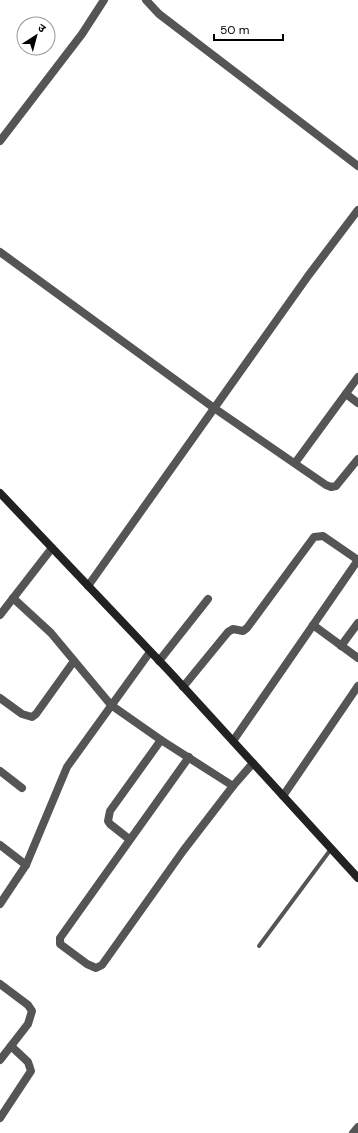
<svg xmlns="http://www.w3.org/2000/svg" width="358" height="1133" viewBox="0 0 358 1133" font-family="'DM Sans','Noto Sans Devanagari',sans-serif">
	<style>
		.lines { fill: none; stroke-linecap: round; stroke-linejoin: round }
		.lane { stroke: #555; stroke-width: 4 }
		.street { stroke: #555; stroke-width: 8 }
		.secondary { stroke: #222; stroke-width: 8 }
	</style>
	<rect width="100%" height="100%" fill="#fff"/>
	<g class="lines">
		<path class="lane" d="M 259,946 L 331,849"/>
		<g class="street">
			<path d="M 146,0 L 159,14 L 358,166"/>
			<path d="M 0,141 L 82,34 L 104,0"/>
			<path d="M 0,252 L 214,408 L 326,485 L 331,487 L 336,486 L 358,459"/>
			<path d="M 346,394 L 358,403"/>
			<path d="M 295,463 L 358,377"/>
			<path d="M 88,586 L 308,276 L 358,210"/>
			<path d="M 13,598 L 51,633 L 111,705 L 161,740 L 233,786 L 253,763"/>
			<path d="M 0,615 L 52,548"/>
			<path d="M 313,625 L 358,658"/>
			<path d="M 341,646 L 358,623"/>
			<path d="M 159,661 L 208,599"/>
			<path d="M 183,687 L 228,632 L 233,629 L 243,631 L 247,628 L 314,537 L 323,536 L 358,560"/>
			<path d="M 0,698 L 22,714 L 32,717 L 36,714 L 74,661"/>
			<path d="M 233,741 L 358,560"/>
			<path d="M 189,757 L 60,938 L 60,944 L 87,964 L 96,968 L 102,965 L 183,851 L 233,786"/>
			<path d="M 0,771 L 22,788"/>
			<path d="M 283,796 L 358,686"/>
			<path d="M 129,839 L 110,824 L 108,821 L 110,811 L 161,740"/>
			<path d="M 0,845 L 26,865"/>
			<path d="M 0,904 L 26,865 L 67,767 L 150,652"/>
			<path d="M 0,984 L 28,1005 L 32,1011 L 28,1024 L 0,1060"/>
			<path d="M 0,1118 L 31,1071 L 28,1062 L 11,1046"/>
			<path d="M 353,1133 L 358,1127"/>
		</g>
		<path class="secondary" d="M 0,493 L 168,670 L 358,878"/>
	</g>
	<g transform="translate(36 36) rotate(36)"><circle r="19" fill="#ffffff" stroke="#999999"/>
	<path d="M0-3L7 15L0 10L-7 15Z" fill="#000000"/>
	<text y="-6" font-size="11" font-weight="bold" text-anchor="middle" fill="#000000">उ</text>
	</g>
	<path d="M214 34v6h69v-6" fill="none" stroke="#000000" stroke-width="2"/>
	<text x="220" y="34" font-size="12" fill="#000000" stroke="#ffffff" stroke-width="3" paint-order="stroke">50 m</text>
</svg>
